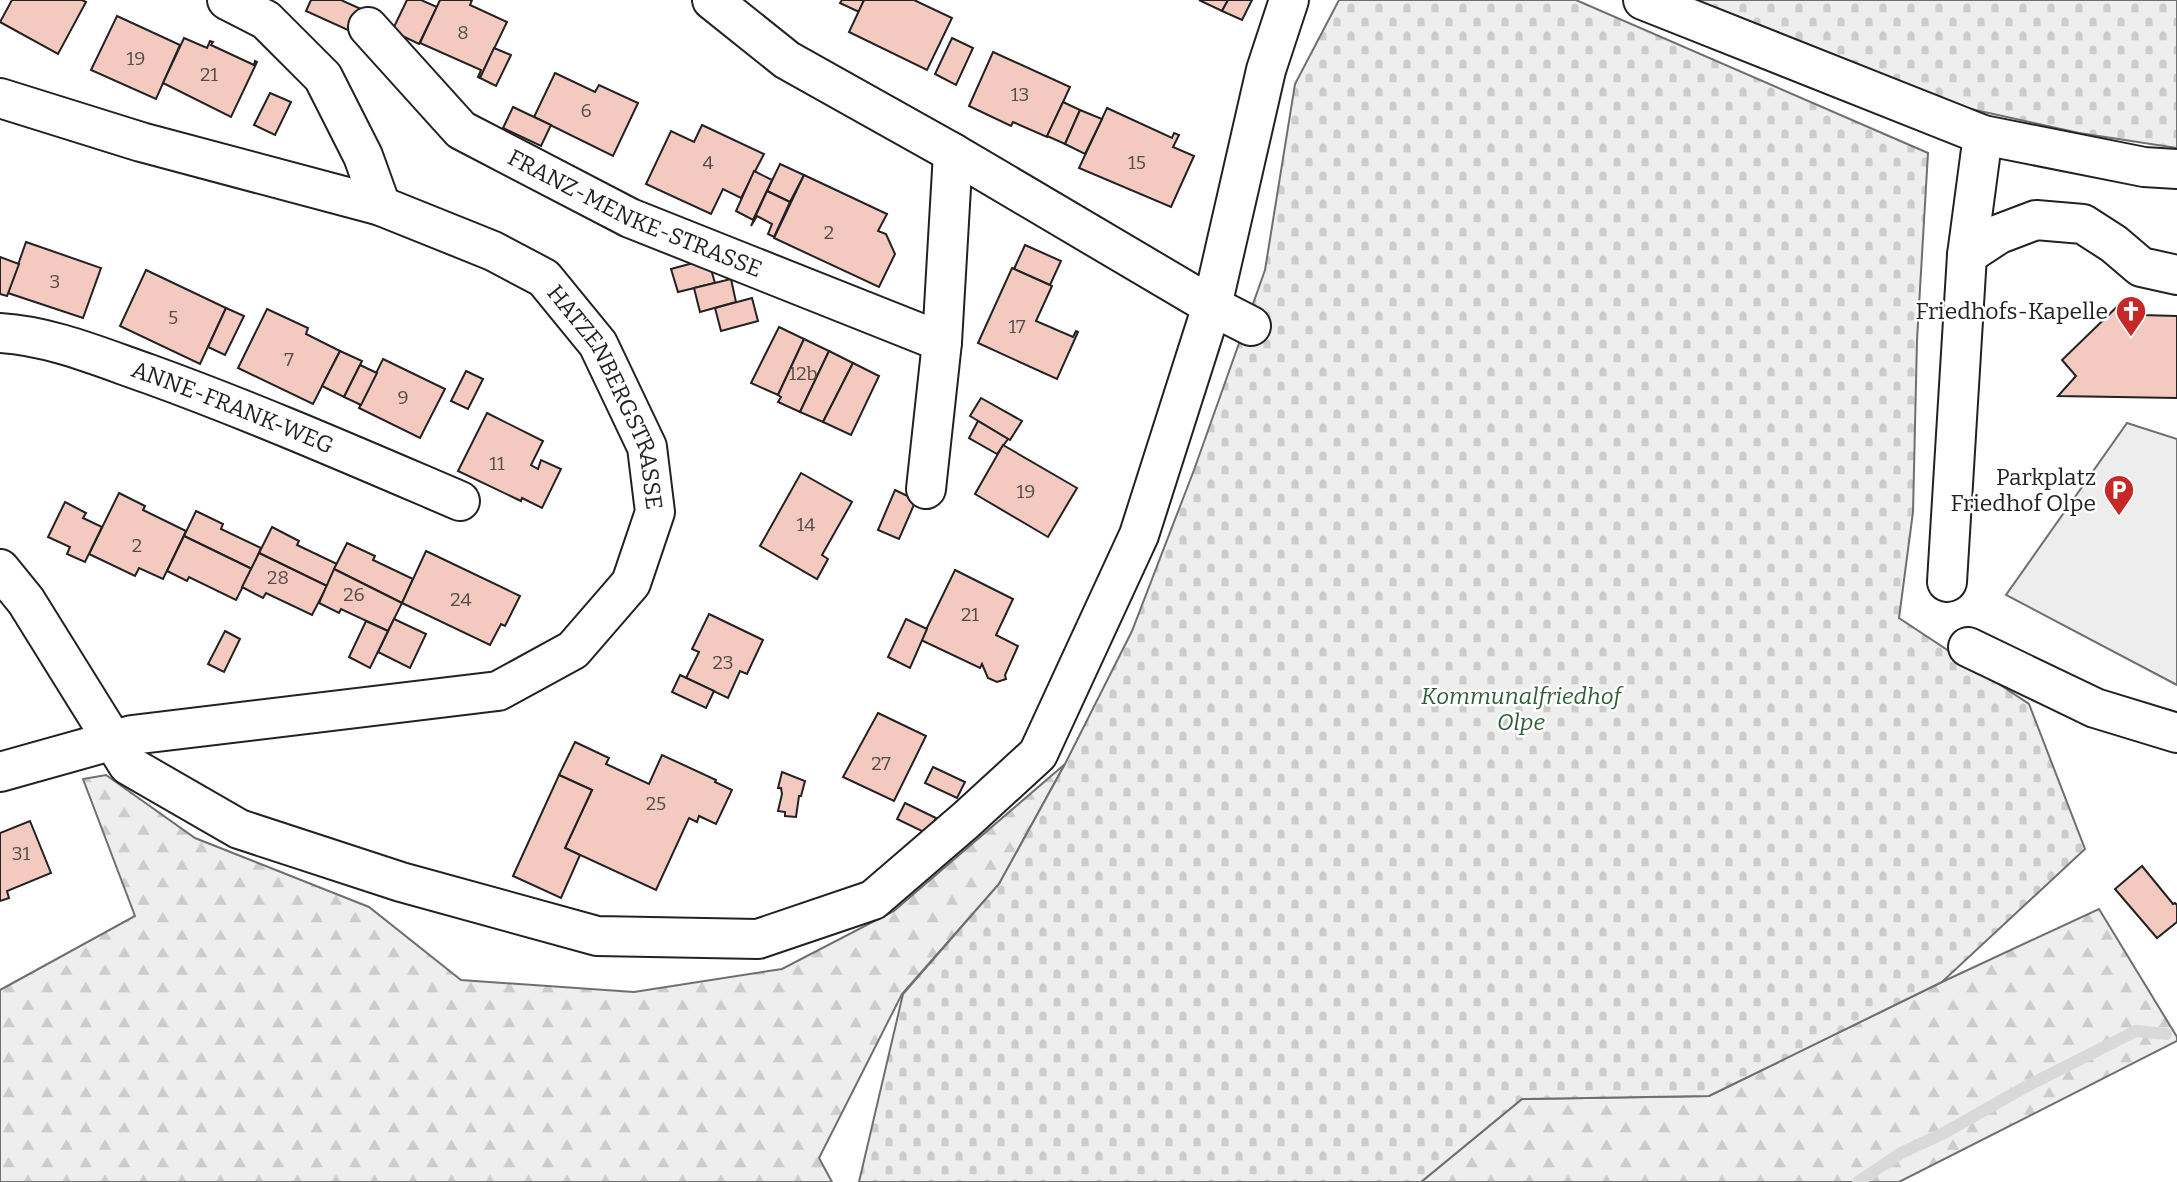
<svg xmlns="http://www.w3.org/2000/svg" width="2177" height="1182" viewBox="0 0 2177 1182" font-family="Bitter,serif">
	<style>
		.forest { fill: url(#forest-firs); stroke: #6f6f6f; stroke-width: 2 }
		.cemetery { fill: url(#cemetery-stones); stroke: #6f6f6f; stroke-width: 2 }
		.parking { fill: #ededed; stroke: #6f6f6f; stroke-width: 2 }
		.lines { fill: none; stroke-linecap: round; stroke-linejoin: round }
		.stream { stroke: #d9d9d9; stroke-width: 12 }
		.building { fill: #f3c9c0; stroke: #222; stroke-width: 2 }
		.minor-casing { stroke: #222; stroke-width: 42 }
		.minor { stroke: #fff; stroke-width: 38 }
		.labels { text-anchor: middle; stroke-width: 5; stroke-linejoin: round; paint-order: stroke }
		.number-label { font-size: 19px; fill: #564c4a }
		.street-label { font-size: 23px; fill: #222; stroke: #fff }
		.poi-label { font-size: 23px; fill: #222; stroke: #fff; text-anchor: end }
		.park-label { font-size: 23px; font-style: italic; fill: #2f5e38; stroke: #fff }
	</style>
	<defs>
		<pattern id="forest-firs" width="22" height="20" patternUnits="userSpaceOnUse" patternTransform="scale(1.75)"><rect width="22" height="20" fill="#eee"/><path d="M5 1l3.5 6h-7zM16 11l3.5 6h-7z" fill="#ccc"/></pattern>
		<pattern id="cemetery-stones" width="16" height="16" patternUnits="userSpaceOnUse" patternTransform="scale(1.75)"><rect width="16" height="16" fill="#eee"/><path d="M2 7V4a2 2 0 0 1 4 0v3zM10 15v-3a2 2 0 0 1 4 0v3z" fill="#ccc"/></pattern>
	</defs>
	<rect width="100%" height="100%" fill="#fff"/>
	<g class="forest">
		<path d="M 1065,764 L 999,884 L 902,994 L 819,1158 L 832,1182 L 0,1182 L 0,990 L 135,916 L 83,779 L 106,775 L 195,838 L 369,907 L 461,980 L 634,992 L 782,969 L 894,911 Z"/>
		<path d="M 2099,909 L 2177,1037 L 2177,1041 L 1899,1182 L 1421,1182 L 1522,1099 L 1709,1096 L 1942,982 Z"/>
	</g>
	<g class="cemetery">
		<path d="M 1339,0 L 1576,0 L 1928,153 L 1917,340 L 1913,512 L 1899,618 L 2029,704 L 2085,849 L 1942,982 L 1709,1096 L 1522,1099 L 1421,1182 L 859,1182 L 903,994 L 999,884 L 1065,764 L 1132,631 L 1194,470 L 1265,270 L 1295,84 Z"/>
		<path d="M 1682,0 L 2177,0 L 2177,148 L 2079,133 L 1903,94 Z"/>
	</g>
	<path class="parking" d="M 2127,423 L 2177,439 L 2177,685 L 2006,595 Z"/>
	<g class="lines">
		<path class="stream" d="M 1858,1182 L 1901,1153 L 1944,1133 L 2027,1086 L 2136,1031 L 2166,1034"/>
	</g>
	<g class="building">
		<path d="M 12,0 L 82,0 L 86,2 L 58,54 L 0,22 Z"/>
		<path d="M 311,0 L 341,0 L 361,9 L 350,31 L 306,11 Z"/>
		<path d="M 407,0 L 421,0 L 437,7 L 419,44 L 392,31 Z"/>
		<path d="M 440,0 L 472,0 L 470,5 L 507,22 L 480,78 L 478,77 L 481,70 L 420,43 Z"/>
		<path d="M 842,0 L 864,0 L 859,12 L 840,3 Z"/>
		<path d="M 864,0 L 914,0 L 952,18 L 927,70 L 849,32 Z"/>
		<path d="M 1199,0 L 1228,0 L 1222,11 Z"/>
		<path d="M 1228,0 L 1252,0 L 1242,20 L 1222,11 Z"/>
		<path d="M 117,16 L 180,45 L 156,99 L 91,70 Z"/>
		<path d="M 184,38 L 207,48 L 210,41 L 213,42 L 211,45 L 254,65 L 255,61 L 257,62 L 231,117 L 163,83 Z"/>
		<path d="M 952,38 L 973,48 L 956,85 L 935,74 Z"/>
		<path d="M 494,48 L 511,55 L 496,86 L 480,78 Z"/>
		<path d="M 993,52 L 1070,87 L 1047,137 L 1013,122 L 1011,126 L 969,106 Z"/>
		<path d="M 555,73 L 595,92 L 599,85 L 638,103 L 613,156 L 534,117 Z"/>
		<path d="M 270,93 L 291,102 L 275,135 L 254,125 Z"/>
		<path d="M 1063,102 L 1080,110 L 1065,144 L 1047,136 Z"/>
		<path d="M 513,107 L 551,125 L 541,146 L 503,128 Z"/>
		<path d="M 1107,108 L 1172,138 L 1174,133 L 1179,135 L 1173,147 L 1194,156 L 1171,207 L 1079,168 Z"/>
		<path d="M 1080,110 L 1102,119 L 1085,154 L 1065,144 Z"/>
		<path d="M 702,125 L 764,154 L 741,198 L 723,189 L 711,214 L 646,184 L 671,131 L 694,142 Z"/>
		<path d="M 780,164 L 804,175 L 790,202 L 767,191 Z"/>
		<path d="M 754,171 L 772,180 L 753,220 L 736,211 Z"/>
		<path d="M 804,175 L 887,214 L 878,231 L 886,234 L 895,254 L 879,287 L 774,238 Z"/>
		<path d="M 767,191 L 790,202 L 774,237 L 768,234 L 772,224 L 757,216 L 751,226 Z"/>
		<path d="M 26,242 L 101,268 L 83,318 L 8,293 Z"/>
		<path d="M 1025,245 L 1061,261 L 1050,285 L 1014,269 Z"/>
		<path d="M 0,257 L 19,264 L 7,296 L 0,294 Z"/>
		<path d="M 708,259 L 715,283 L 678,292 L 671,269 Z"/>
		<path d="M 1012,268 L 1052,286 L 1036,321 L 1073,337 L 1076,331 L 1078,332 L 1057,379 L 978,343 Z"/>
		<path d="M 146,270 L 226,308 L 200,364 L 120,326 Z"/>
		<path d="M 731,279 L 736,302 L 700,312 L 694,288 Z"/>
		<path d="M 752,298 L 758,321 L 721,331 L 715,308 Z"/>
		<path d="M 2126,298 L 2142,315 L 2177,316 L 2177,398 L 2058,396 L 2076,376 L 2062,360 Z"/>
		<path d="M 226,308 L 244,316 L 225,355 L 208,347 Z"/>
		<path d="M 267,309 L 308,328 L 306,334 L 340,351 L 313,404 L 238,368 Z"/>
		<path d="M 779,327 L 804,339 L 778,395 L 751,383 Z"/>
		<path d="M 804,339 L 829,351 L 800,412 L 778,402 L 781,397 L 778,395 Z"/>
		<path d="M 340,351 L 362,361 L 344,397 L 322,386 Z"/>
		<path d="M 829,351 L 853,363 L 823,422 L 800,412 Z"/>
		<path d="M 383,359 L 445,389 L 420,438 L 359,408 Z"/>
		<path d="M 853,363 L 879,376 L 851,435 L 823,422 Z"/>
		<path d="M 360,365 L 377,373 L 361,405 L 344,397 Z"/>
		<path d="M 466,371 L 483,379 L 468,409 L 451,401 Z"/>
		<path d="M 981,398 L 1022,421 L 1010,440 L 970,416 Z"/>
		<path d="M 487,413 L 543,441 L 531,465 L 538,469 L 541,460 L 561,469 L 542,508 L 522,498 L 521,501 L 458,471 Z"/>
		<path d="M 978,421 L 1008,439 L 997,454 L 969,438 Z"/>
		<path d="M 1003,445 L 1077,488 L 1048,537 L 975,494 Z"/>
		<path d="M 801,473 L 852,502 L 822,555 L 828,559 L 817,579 L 760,546 Z"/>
		<path d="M 895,490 L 916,500 L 899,539 L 878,530 Z"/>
		<path d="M 119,493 L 145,506 L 143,510 L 186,531 L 163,579 L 139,568 L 135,576 L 89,554 Z"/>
		<path d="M 65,502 L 86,513 L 83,518 L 102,527 L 85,562 L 67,554 L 70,547 L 48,537 Z"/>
		<path d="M 196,511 L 223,524 L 221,529 L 261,548 L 252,569 L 184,536 Z"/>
		<path d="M 272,527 L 299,541 L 297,545 L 337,564 L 327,586 L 259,553 Z"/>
		<path d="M 184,536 L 252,569 L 236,600 L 189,577 L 187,581 L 167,571 Z"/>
		<path d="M 347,543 L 375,556 L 373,560 L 413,579 L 402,603 L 334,569 Z"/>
		<path d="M 426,551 L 520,596 L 505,626 L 501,624 L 490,645 L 402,603 Z"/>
		<path d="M 259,553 L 327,586 L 312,615 L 266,593 L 263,598 L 242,587 Z"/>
		<path d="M 334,569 L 402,603 L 388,631 L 341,609 L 339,613 L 319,603 Z"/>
		<path d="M 955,570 L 1013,599 L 996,635 L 1018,646 L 1005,675 L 1006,679 L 997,682 L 988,678 L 982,664 L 980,668 L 921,640 Z"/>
		<path d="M 709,614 L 763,640 L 747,674 L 740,671 L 728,698 L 686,678 L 699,652 L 692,649 Z"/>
		<path d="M 394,619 L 426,634 L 410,668 L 378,652 Z"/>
		<path d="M 906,619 L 927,629 L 910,668 L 888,657 Z"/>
		<path d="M 366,621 L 388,631 L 370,668 L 349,657 Z"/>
		<path d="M 225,631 L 240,639 L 224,672 L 208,664 Z"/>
		<path d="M 680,675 L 714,691 L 706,708 L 672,692 Z"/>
		<path d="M 878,713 L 926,736 L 894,801 L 843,777 Z"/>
		<path d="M 575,742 L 609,758 L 606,764 L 649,784 L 662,755 L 716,780 L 715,782 L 732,790 L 716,824 L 699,816 L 697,822 L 689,818 L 656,890 L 565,848 L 592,790 L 559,775 Z"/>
		<path d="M 933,767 L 965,782 L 957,798 L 925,783 Z"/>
		<path d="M 782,772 L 805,781 L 801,796 L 799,796 L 796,817 L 785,816 L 785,812 L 778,811 L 782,794 L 781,788 L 778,788 Z"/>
		<path d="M 559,775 L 592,790 L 565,848 L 580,855 L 561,898 L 513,876 Z"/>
		<path d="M 905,803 L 936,818 L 928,834 L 897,819 Z"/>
		<path d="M 30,821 L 51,873 L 7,891 L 9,898 L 0,901 L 0,833 Z"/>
		<path d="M 2142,866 L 2173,904 L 2175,903 L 2177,905 L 2177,922 L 2157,938 L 2115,889 Z"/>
	</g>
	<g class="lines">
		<g class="minor-casing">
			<g id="minor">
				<path d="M 227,0 L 266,20 L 323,77 L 363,156 L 381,206"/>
				<path d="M 712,0 L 787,60 L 953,153 L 1212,306 L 1251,326"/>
				<path d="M 1643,0 L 1983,135 L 2144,167 L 2177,169"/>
				<path id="s1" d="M 368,27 L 461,130 L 630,218 L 942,342"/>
				<path id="s2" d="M 0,98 L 141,142 L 381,206 L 493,251 L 544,278 L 598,344 L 647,447 L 655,512 L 631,583 L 573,650 L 498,691 L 132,735 L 0,772"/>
				<path d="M 1967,255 L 1999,234 L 2036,220 L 2083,224 L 2114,244 L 2141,267 L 2177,275"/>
				<path id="s3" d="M 0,333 C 51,336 100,357 149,374 C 254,412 357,457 460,501"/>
				<path d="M 926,489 L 942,342 L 953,153"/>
				<path d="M 0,569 L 26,601 L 128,765 L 239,829 L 401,882 L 597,936 L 758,939 L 873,900 L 966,820 L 1038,754 L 1139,535 L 1212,306 L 1266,70 L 1289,0"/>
				<path d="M 1947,582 L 1967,255 L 1983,135"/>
				<path d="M 1968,647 L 2095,708 L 2177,733"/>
			</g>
		</g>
		<use href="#minor" class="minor"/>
	</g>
	<defs>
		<g id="church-pin" transform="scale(1.575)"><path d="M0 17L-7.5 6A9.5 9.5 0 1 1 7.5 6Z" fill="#c62828" stroke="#fff"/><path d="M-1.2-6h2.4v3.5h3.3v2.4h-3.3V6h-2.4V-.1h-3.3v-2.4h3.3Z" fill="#fff"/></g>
		<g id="parking-pin" transform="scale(1.575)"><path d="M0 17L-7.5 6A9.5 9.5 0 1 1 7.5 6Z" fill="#c62828" stroke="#fff"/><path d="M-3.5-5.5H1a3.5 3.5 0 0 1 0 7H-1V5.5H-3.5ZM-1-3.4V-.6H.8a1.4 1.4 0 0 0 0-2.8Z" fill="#fff"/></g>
	</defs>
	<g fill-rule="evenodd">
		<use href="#church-pin" x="2131" y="311"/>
		<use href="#parking-pin" x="2119" y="490"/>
	</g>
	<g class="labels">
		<g class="number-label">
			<text x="463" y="39">8</text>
			<text x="136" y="65">19</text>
			<text x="209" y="81">21</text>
			<text x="1020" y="101">13</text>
			<text x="586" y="117">6</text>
			<text x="708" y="169">4</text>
			<text x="1137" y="169">15</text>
			<text x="829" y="239">2</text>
			<text x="55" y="288">3</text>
			<text x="173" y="324">5</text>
			<text x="1017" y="333">17</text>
			<text x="289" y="366">7</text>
			<text x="803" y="380">12b</text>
			<text x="403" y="404">9</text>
			<text x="497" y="470">11</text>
			<text x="1026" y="498">19</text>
			<text x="806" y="531">14</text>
			<text x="137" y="552">2</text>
			<text x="278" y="584">28</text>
			<text x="354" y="601">26</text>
			<text x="461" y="606">24</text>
			<text x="970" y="621">21</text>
			<text x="723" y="669">23</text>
			<text x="881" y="770">27</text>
			<text x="656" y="810">25</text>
			<text x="21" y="860">31</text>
		</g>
		<g class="street-label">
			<text dy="8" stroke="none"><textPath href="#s1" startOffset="332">FRANZ-MENKE-STRASSE</textPath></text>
			<text dy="8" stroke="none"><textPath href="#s2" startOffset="712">HATZENBERGSTRASSE</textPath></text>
			<text dy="8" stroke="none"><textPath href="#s3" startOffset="245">ANNE-FRANK-WEG</textPath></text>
		</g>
		<g class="poi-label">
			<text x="2108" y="319">Friedhofs-Kapelle</text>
			<text x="2096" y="485">Parkplatz<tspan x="2096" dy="26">Friedhof Olpe</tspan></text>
		</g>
		<g class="park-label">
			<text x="1521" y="704">Kommunalfriedhof<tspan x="1521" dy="26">Olpe</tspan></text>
		</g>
	</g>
</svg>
